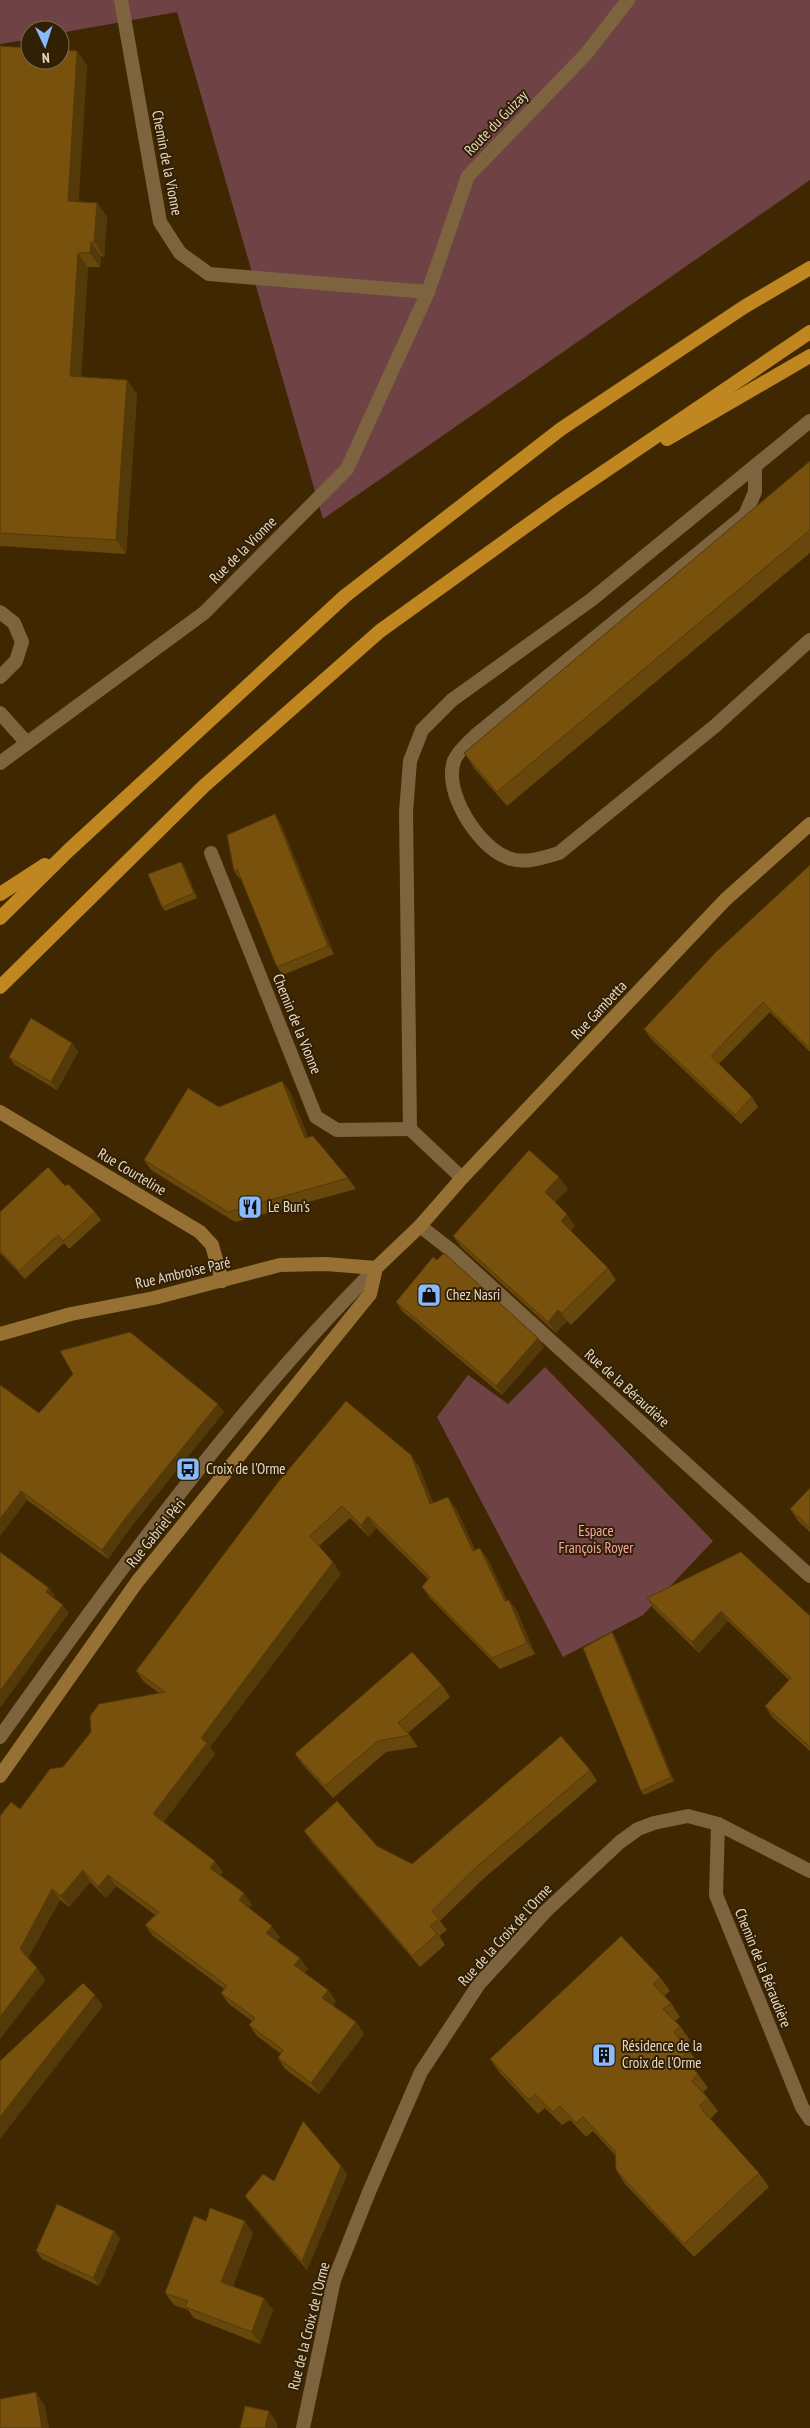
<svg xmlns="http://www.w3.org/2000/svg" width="810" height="2428" viewBox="0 0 810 2428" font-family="'PT Sans Narrow',sans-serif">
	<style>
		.green { fill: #6f4245 }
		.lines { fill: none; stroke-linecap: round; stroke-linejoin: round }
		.service { stroke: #7d643f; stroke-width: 14 }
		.minor { stroke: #7d643f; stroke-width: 14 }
		.secondary { stroke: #967133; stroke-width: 14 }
		.trunk { stroke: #c08620; stroke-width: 14 }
		.wall { fill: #67470b }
		.shaded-wall { fill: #543909 }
		.building { fill: #78520d; stroke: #543909 }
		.labels { text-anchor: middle; stroke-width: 4; stroke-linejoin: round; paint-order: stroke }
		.street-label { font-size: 15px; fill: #e7d8c5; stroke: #312004 }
		.poi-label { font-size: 15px; fill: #e7d8c5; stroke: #312004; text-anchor: start }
		.park-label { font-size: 15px; fill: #f7a4aa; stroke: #312004 }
	</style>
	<rect width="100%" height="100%" fill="#3f2801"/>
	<g class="green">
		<path d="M 0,0 L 810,0 L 810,180 L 323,519 L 177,12 L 60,33 L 60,30 L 30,30 L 30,39 L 0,44 Z"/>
		<path d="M 545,1367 L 713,1541 L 643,1615 L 563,1657 L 437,1417 L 468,1375 L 508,1404 Z"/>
	</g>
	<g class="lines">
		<g class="service">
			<path d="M 121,0 L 160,222 L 180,253 L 209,274 L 428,292"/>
			<path d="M 755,466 L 755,492 L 745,515 L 476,735 C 469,742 457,752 454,761 C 443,792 478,846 506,857 C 523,865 542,858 559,853 L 715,726 L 810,640"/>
			<path d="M 0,612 L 14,623 L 22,642 L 16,661 L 0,677"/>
			<path d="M 0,713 L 27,743"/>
			<path d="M 0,1737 C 116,1574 235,1410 376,1268"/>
		</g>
		<g class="minor">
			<path d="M 0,763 L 204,613 L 347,469 L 428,292 L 468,176 L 586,54 L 628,0"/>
			<path d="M 211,853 L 316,1117 L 337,1130 L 410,1129"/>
			<path d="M 462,1178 L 410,1129 L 406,812 L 410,761 L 422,730 L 452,700 L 591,600 L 810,421"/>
			<path d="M 420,1226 L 452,1251 L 810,1576"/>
			<path d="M 718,1824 L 716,1895 L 802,2107 L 810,2119"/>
			<path d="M 303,2428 L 334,2280 L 369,2192 L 421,2072 L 479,1984 L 546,1911 L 620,1842 L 638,1829 L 654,1823 L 688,1816 L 718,1824 L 810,1871"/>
		</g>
		<g class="secondary">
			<path d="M 0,1112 L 200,1232 L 212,1245 L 222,1281"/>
			<path d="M 0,1334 L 71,1314 L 154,1298 L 280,1265 L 326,1264 L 376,1268"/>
			<path d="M 0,1776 L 137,1582 L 370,1294 L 376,1268 L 420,1226 L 462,1178 L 725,900 L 810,824"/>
		</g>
		<g class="trunk">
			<path d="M 667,439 L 810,356"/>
			<path d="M 0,894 L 45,865"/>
			<path d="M 0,918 L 69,850 L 345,596 L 561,429 L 744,307 L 810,268"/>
			<path d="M 0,987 L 204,786 L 380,631 L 558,503 L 810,332"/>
		</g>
	</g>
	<g class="wall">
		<path d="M 0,46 L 87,65 L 78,202 L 97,203 L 107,217 L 104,257 L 101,256 L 100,267 L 88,267 L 81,377 L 137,394 L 126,554 L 0,546 Z"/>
		<path d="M 810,461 L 810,553 L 507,806 L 474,768 L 464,753 Z"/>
		<path d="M 275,814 L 280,822 L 334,954 L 283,975 L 277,967 L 241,879 L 240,879 L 234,871 Z"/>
		<path d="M 181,862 L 184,866 L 197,898 L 165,911 L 162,907 Z"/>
		<path d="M 810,865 L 810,1052 L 770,1012 L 719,1064 L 752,1097 L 758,1107 L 741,1124 L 651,1039 L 644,1029 Z"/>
		<path d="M 72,1043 L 78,1052 L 57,1090 L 15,1065 L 9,1057 Z"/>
		<path d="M 282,1081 L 290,1092 L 308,1137 L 348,1178 L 356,1189 L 235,1222 L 151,1170 L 144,1160 L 219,1107 Z"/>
		<path d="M 65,1186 L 95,1212 L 101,1220 L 69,1249 L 64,1243 L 25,1279 L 0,1253 L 0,1212 Z"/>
		<path d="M 568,1189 L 555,1202 L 575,1226 L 571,1231 L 608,1268 L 616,1280 L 571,1325 L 567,1321 L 556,1333 L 462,1248 L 453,1236 Z"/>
		<path d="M 396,1302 L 538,1338 L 544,1347 L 502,1395 L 402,1311 Z"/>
		<path d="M 0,1385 L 39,1413 L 224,1412 L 133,1524 L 108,1559 L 27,1500 L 0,1536 Z"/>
		<path d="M 411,1455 L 419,1467 L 433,1503 L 456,1508 L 475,1550 L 488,1559 L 507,1601 L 509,1600 L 517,1611 L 535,1654 L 500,1669 L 430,1598 L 422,1587 L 428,1579 L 376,1528 L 369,1537 L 350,1518 L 319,1546 L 333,1562 L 341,1574 L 210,1747 L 215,1754 L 163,1822 L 223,1872 L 220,1875 L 244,1893 L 252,1905 L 249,1908 L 280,1937 L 277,1941 L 308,1969 L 305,1973 L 328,1990 L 336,2001 L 333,2005 L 356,2022 L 364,2034 L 319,2094 L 285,2069 L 278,2058 L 281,2054 L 257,2036 L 249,2025 L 252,2021 L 229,2004 L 221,1993 L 224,1989 L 153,1936 L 145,1925 L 155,1915 L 116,1886 L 106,1898 L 90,1882 L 69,1907 L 60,1900 L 28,1958 L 37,1968 L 45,1980 L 0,2039 L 20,1809 L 63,1767 L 159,1693 L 144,1682 L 136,1671 L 279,1481 Z"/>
		<path d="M 810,1488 L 810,1532 L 798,1521 L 790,1509 Z"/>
		<path d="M 647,1598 L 810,1616 L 810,1751 L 772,1717 L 765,1706 L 789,1680 L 728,1621 L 699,1653 L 654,1609 Z"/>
		<path d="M 615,1636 L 674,1781 L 644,1795 L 641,1791 Z"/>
		<path d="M 442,1685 L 450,1697 L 408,1733 L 418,1747 L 386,1752 L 333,1798 L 303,1765 L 295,1754 Z"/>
		<path d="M 590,1770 L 597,1781 L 481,1881 L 440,1921 L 447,1930 L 439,1936 L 445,1945 L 420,1967 L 312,1842 L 304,1831 L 377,1846 L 412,1864 Z"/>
		<path d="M 660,1977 L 670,1991 L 664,1996 L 671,2003 L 680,2017 L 675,2021 L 680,2026 L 690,2040 L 685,2045 L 699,2064 L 694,2069 L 698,2074 L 708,2088 L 703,2092 L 708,2098 L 718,2111 L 710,2119 L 759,2173 L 769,2187 L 694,2257 L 625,2184 L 616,2170 L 615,2155 L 593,2131 L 586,2137 L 570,2120 L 562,2125 L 545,2108 L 538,2114 L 499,2072 L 490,2059 Z"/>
		<path d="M 341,2166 L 347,2175 L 307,2270 L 251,2204 L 245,2196 L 274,2181 Z"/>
		<path d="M 206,2221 L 253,2233 L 233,2286 L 273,2310 L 260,2344 L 194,2318 L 188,2310 L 174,2305 L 165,2293 Z"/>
		<path d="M 114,2231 L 120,2239 L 99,2286 L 42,2259 L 36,2251 Z"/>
	</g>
	<g class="shaded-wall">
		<path d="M 77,51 L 87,65 L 78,215 L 68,201 Z"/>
		<path d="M 97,203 L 107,217 L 104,257 L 94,242 Z"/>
		<path d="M 91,242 L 101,256 L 100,267 L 90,253 Z"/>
		<path d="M 78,253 L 88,267 L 80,390 L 70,376 Z"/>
		<path d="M 127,380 L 137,394 L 126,554 L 116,540 Z"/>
		<path d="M 275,814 L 280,822 L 334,954 L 328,946 Z"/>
		<path d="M 181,862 L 184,866 L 197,898 L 194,893 Z"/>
		<path d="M 72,1043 L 78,1052 L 57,1090 L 51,1082 Z"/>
		<path d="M 282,1081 L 290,1092 L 312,1148 L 305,1138 Z"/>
		<path d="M 559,1177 L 568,1189 L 553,1204 L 545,1192 Z"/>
		<path d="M 567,1214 L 575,1226 L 569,1233 L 561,1221 Z"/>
		<path d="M 558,1310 L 567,1321 L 556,1333 L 548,1322 Z"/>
		<path d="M 538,1338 L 544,1347 L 502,1395 L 496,1386 Z"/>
		<path d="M 218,1404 L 224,1412 L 133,1524 L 108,1559 L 102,1550 L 127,1516 Z"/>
		<path d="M 411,1455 L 419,1467 L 438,1515 L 430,1504 Z"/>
		<path d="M 21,1491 L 27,1500 L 0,1536 L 0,1519 Z"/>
		<path d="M 448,1497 L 456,1508 L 481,1562 L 473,1551 Z"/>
		<path d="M 368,1516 L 376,1528 L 369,1537 L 361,1525 Z"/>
		<path d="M 480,1548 L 488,1559 L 513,1613 L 505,1601 Z"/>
		<path d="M 333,1562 L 341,1574 L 210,1747 L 215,1754 L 161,1826 L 153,1814 L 201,1738 Z"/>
		<path d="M 49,1588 L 55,1596 L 52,1600 L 46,1592 Z"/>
		<path d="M 509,1600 L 517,1611 L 535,1654 L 527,1643 Z"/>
		<path d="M 63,1605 L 69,1613 L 0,1708 L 0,1691 Z"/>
		<path d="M 721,1611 L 728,1621 L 699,1653 L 692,1642 Z"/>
		<path d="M 612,1632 L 615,1636 L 674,1781 L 671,1777 Z"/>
		<path d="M 215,1861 L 223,1872 L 218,1879 L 210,1868 Z"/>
		<path d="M 83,1870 L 90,1882 L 69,1907 L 61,1896 Z"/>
		<path d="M 108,1875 L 116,1886 L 106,1898 L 98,1887 Z"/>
		<path d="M 52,1889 L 60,1900 L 27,1960 L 20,1949 Z"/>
		<path d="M 244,1893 L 252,1905 L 246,1912 L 239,1900 Z"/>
		<path d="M 272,1926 L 280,1937 L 274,1944 L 266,1933 Z"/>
		<path d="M 300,1958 L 308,1969 L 302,1976 L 294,1965 Z"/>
		<path d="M 37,1968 L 45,1980 L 0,2039 L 0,2017 Z"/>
		<path d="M 328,1990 L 336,2001 L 330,2009 L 322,1998 Z"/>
		<path d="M 95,1995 L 103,2006 L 0,2139 L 0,2117 Z"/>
		<path d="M 356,2022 L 364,2034 L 319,2094 L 311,2083 Z"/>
		<path d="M 341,2166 L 347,2175 L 307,2270 L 302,2261 Z"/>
		<path d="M 245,2221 L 253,2233 L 230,2294 L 221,2282 Z"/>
		<path d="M 114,2231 L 120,2239 L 99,2286 L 93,2278 Z"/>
		<path d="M 264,2298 L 273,2310 L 260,2344 L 252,2332 Z"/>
		<path d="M 36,2392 L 45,2406 L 49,2428 L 42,2428 Z"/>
		<path d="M 269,2411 L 278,2424 L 277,2428 L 265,2428 Z"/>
	</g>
	<g class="building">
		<path d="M 0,46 L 30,48 L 30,60 L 60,60 L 60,50 L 77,51 L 68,201 L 97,203 L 94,242 L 91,242 L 90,253 L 78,253 L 70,376 L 127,380 L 116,540 L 0,533 Z"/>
		<path d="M 810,461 L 810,530 L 497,792 L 464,753 Z"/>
		<path d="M 275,814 L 328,946 L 277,967 L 237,869 L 234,871 L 227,835 Z"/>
		<path d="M 181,862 L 194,893 L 162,907 L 148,874 Z"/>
		<path d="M 810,865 L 810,1049 L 763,1002 L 711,1056 L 752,1097 L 735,1115 L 644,1029 L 716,952 Z"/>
		<path d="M 31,1018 L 72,1043 L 51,1082 L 9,1057 Z"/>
		<path d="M 282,1081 L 305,1138 L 313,1136 L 348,1178 L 228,1212 L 144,1160 L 188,1088 L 219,1107 Z"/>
		<path d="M 529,1150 L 559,1177 L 545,1192 L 567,1214 L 561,1221 L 608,1268 L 562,1313 L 558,1310 L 548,1322 L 453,1236 Z"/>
		<path d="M 48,1167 L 65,1186 L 68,1184 L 95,1212 L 63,1241 L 58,1235 L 19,1271 L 0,1251 L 0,1212 Z"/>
		<path d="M 444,1253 L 538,1338 L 496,1386 L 396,1302 L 433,1257 L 437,1260 Z"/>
		<path d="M 130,1332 L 218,1404 L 127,1516 L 102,1550 L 21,1491 L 0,1519 L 0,1385 L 39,1413 L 73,1374 L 60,1351 Z"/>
		<path d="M 346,1401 L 411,1455 L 430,1504 L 448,1497 L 473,1551 L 480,1548 L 505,1601 L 509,1600 L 527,1643 L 492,1658 L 422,1587 L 430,1577 L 368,1516 L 361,1525 L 342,1506 L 310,1536 L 333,1562 L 201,1738 L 207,1743 L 153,1814 L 215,1861 L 210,1868 L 244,1893 L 239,1900 L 272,1926 L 266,1933 L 300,1958 L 294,1965 L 328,1990 L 322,1998 L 356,2022 L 311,2083 L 278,2058 L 283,2050 L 249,2025 L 255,2018 L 221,1993 L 227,1986 L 145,1925 L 159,1912 L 108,1875 L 98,1887 L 83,1870 L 61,1896 L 52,1889 L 20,1949 L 37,1968 L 0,2017 L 0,1816 L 11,1802 L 20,1809 L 50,1769 L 63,1767 L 91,1732 L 90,1716 L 99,1704 L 165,1692 L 136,1671 L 279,1481 Z"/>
		<path d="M 810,1488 L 810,1528 L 790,1509 Z"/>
		<path d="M 0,1552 L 49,1588 L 46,1592 L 63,1605 L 0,1691 Z"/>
		<path d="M 741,1552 L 810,1616 L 810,1747 L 765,1706 L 791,1678 L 721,1611 L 692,1642 L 647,1598 Z"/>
		<path d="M 612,1632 L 671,1777 L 641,1791 L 583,1648 Z"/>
		<path d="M 412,1652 L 442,1685 L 398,1723 L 410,1735 L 378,1741 L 325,1786 L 295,1754 Z"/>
		<path d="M 561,1736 L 590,1770 L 473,1870 L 432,1911 L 439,1919 L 430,1926 L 437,1934 L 412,1956 L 304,1831 L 337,1801 L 377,1846 L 412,1864 Z"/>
		<path d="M 621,1936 L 660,1977 L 653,1984 L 671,2003 L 663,2009 L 680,2026 L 674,2032 L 689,2050 L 683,2057 L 698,2074 L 692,2081 L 708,2098 L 699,2106 L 759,2173 L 684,2244 L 616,2170 L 615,2151 L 583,2117 L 576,2123 L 560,2106 L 553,2112 L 535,2094 L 529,2100 L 490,2059 Z"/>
		<path d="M 83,1983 L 95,1995 L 0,2117 L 0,2061 Z"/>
		<path d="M 303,2121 L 341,2166 L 302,2261 L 245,2196 L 263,2174 L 274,2181 Z"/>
		<path d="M 57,2204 L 114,2231 L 93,2278 L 36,2251 Z"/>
		<path d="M 210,2208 L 245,2221 L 221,2282 L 264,2298 L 252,2332 L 185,2307 L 188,2301 L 165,2293 L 194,2216 L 206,2221 Z"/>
		<path d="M 36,2392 L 42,2428 L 0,2428 L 0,2399 Z"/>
		<path d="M 245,2406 L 269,2411 L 265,2428 L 240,2428 Z"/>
	</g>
	<defs>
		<g id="restaurant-square" transform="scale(1.25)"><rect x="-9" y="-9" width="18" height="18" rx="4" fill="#88bafc" stroke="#312004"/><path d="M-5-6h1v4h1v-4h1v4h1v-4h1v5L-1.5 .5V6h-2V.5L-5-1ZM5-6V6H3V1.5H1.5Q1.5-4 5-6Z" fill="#111"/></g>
		<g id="shop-square" transform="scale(1.25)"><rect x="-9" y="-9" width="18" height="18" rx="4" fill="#88bafc" stroke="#312004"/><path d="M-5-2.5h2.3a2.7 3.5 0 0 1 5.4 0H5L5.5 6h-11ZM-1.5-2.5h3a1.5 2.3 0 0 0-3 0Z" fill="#111"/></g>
		<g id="bus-square" transform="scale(1.25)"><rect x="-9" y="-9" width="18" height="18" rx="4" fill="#88bafc" stroke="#312004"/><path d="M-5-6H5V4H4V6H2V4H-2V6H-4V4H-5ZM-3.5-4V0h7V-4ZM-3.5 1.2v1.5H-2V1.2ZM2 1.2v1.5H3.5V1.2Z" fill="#111"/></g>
		<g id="building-square" transform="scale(1.25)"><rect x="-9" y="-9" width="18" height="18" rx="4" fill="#88bafc" stroke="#312004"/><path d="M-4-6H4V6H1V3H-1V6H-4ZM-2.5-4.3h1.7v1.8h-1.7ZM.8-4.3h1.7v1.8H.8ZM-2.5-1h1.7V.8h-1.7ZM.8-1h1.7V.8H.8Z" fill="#111"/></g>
	</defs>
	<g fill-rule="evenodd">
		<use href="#restaurant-square" x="250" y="1207"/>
		<use href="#shop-square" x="429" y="1295"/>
		<use href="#bus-square" x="188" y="1469"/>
		<use href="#building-square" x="604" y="2055"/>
	</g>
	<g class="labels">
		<g class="street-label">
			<text transform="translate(496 123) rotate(-46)" y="5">Route du Guizay</text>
			<text transform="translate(167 163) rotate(79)" y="5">Chemin de la Vionne</text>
			<text transform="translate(243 550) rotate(-45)" y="5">Rue de la Vionne</text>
			<text transform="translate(599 1010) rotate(-47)" y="5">Rue Gambetta</text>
			<text transform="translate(297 1024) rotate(68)" y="5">Chemin de la Vionne</text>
			<text transform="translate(132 1172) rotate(31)" y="5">Rue Courteline</text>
			<text transform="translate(183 1273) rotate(-13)" y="5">Rue Ambroise Paré</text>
			<text transform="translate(627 1388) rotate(42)" y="5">Rue de la Béraudière</text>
			<text transform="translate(156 1533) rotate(-51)" y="5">Rue Gabriel Péri</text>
			<text transform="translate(505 1935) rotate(-48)" y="5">Rue de la Croix de l'Orme</text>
			<text transform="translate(763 1968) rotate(68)" y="5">Chemin de la Béraudière</text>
			<text transform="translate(309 2326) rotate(-76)" y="5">Rue de la Croix de l'Orme</text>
		</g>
		<g class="poi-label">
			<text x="268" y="1212">Le Bun’s</text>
			<text x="446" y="1300">Chez Nasri</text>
			<text x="206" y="1474">Croix de l'Orme</text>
			<text x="622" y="2051">Résidence de la<tspan x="622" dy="17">Croix de l'Orme</tspan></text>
		</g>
		<g class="park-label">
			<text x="596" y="1536">Espace<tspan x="596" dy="17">François Royer</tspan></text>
		</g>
	</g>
	<g transform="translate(45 45) rotate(176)"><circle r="24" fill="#312004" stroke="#7a6a51"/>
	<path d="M0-4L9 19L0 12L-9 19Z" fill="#88bafc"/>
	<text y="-8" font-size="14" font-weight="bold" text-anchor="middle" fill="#e7d8c5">N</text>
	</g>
</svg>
